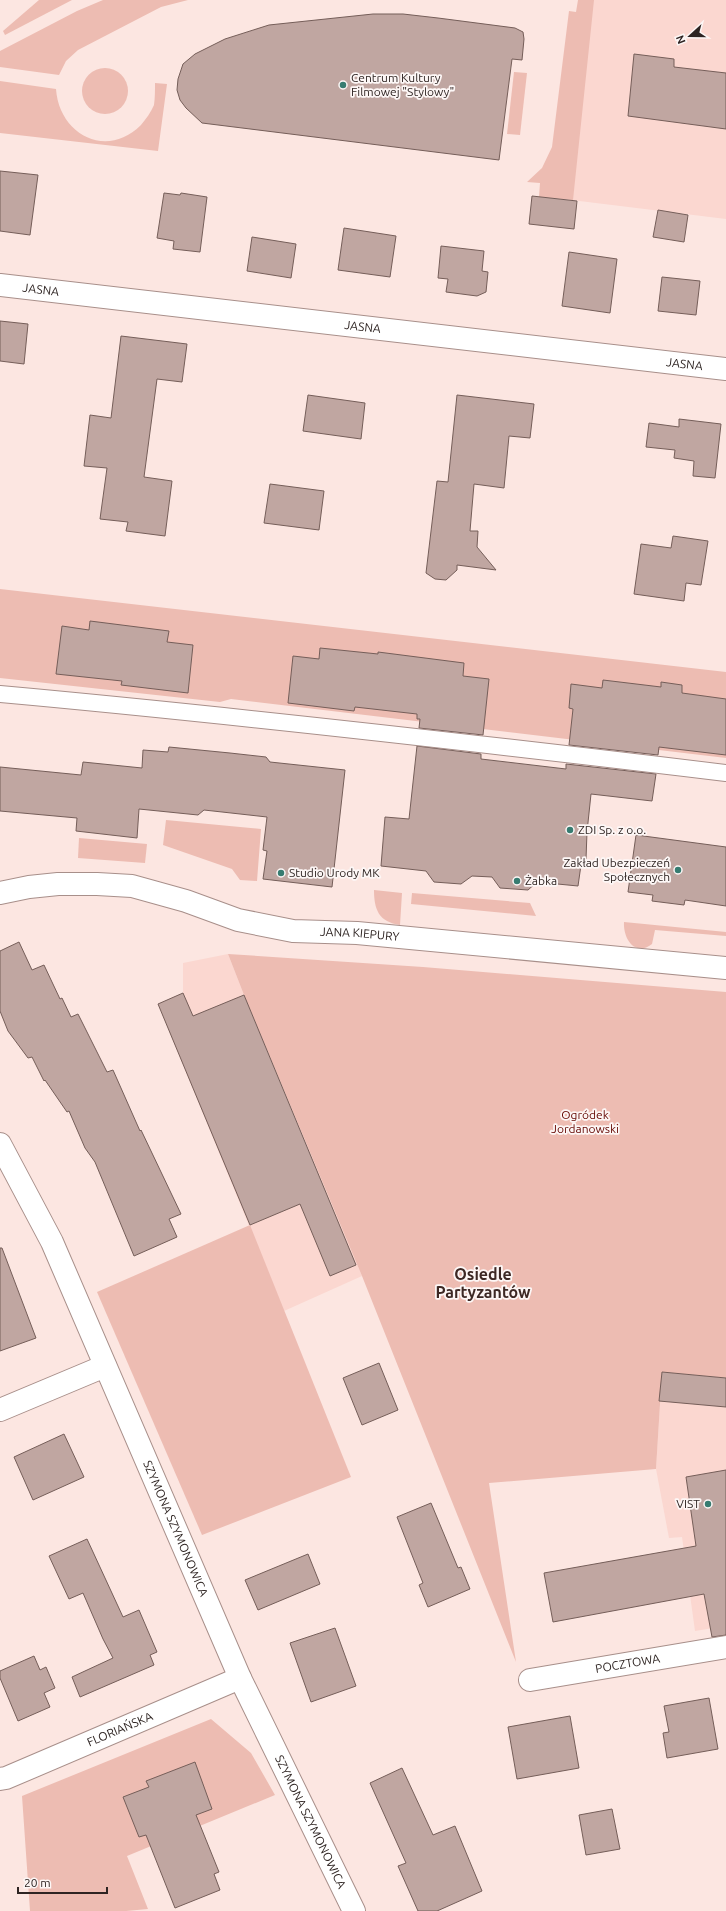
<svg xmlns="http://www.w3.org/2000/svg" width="726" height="1911" viewBox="0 0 726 1911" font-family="Ubuntu,sans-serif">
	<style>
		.built { fill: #fbd7d0 }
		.green { fill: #edbcb2 }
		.building { fill: #c0a6a1; stroke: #755e59 }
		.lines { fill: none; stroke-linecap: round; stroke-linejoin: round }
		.lane-casing { stroke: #a88f8a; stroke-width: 18 }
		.street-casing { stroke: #a88f8a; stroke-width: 24 }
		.lane { stroke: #fff; stroke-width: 16 }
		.street { stroke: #fff; stroke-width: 22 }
		.poi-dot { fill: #377c71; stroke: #fdf7f6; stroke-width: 1.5 }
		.labels { text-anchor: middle; stroke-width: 3.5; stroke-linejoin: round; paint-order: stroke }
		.poi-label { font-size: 12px; fill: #2e2422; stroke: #fdf7f6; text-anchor: start }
		.street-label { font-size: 12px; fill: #2e2422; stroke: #fdf7f6 }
		.park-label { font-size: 12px; fill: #640600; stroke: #fdf7f6 }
		.district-label { font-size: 16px; font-weight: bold; fill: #3d2824; stroke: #fdf7f6 }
	</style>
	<rect width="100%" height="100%" fill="#fce6e1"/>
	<g class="built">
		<path d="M 580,0 L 726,0 L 726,219 L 555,198 Z"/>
		<path d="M 228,954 L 244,995 L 362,1276 L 284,1311 L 158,1004 L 183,993 L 183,963 Z"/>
		<path d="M 662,1372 L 726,1378 L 726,1626 L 695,1631 L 682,1537 L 669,1538 L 656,1469 Z"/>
	</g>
	<g class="green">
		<path d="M 39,0 L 72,0 L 5,35 L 3,31 Z"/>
		<path d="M 103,0 L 188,0 L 161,7 L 78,50 L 66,61 L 59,75 L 0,67 L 0,51 L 77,11 Z"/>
		<path d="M 578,0 L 594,0 L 573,200 L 539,197 L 540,183 L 527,182 L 542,168 L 552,147 L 569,11 L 576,12 Z"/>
		<circle cx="105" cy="91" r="23"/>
		<path d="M 514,72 L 527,73 L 520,135 L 507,134 Z"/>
		<path d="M 0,81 L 56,89 C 59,134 106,160 141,125 C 146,119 151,112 154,105 C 155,98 155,90 155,83 L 167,84 L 158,151 L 0,133 Z"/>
		<path d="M 0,589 L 726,672 L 726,758 L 231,699 L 220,702 L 0,678 Z"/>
		<path d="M 166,820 L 261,829 L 257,881 L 240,880 L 232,869 L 163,845 Z"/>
		<path d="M 79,838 L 147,844 L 145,863 L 78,858 Z"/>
		<path d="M 374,890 L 402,893 L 400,925 C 379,922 374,910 374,890 Z"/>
		<path d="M 412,893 L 530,903 L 536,916 L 411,904 Z"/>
		<path d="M 624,922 L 726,932 L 726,936 L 655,930 L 652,944 C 635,957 623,939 624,922 Z"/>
		<path d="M 228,954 L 423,967 L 726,992 L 726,1378 L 662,1372 L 656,1469 L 489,1483 L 516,1662 L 362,1276 L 244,995 Z"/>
		<path d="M 250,1225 L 351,1477 L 202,1535 L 97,1292 Z"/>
		<path d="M 211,1719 L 251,1753 L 275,1795 L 127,1856 L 148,1909 L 126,1911 L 30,1911 L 22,1796 Z"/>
	</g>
	<g class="building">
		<path d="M 373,14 L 403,14 L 438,18 L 515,28 L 523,32 L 524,39 L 522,60 L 512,59 L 499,160 L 202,123 L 186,108 L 180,100 L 177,90 L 178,79 L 183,64 L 195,54 L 225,39 L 269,25 Z"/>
		<path d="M 634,54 L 674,59 L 674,67 L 726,73 L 726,129 L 628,116 Z"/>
		<path d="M 0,171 L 38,175 L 30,235 L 0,231 Z"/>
		<path d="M 164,193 L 180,195 L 181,193 L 207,197 L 200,252 L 173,249 L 174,241 L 157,238 Z"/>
		<path d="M 532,196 L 577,201 L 574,229 L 529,224 Z"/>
		<path d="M 658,210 L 688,215 L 684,242 L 653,237 Z"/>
		<path d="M 344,228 L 396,236 L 390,277 L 338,270 Z"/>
		<path d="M 252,237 L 296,244 L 291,278 L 247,271 Z"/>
		<path d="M 441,246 L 484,251 L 482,271 L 488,272 L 486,292 L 477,296 L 446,292 L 448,279 L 438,278 Z"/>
		<path d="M 569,252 L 617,259 L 610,313 L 562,306 Z"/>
		<path d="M 662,277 L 700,281 L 696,315 L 658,311 Z"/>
		<path d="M 0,321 L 28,324 L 24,364 L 0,361 Z"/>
		<path d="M 121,336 L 187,344 L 182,382 L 157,379 L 144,477 L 172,481 L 165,536 L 126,531 L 128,522 L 100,519 L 107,468 L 84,466 L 90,415 L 111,418 Z"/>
		<path d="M 308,395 L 365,403 L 361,439 L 303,431 Z"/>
		<path d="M 457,395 L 534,404 L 530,438 L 509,436 L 504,488 L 474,484 L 470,531 L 478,531 L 477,547 L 496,570 L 457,565 L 457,570 L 446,580 L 435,579 L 426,573 L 437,481 L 448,482 Z"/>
		<path d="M 679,419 L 721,424 L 715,478 L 693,476 L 694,461 L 674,458 L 675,450 L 646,447 L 649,423 L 679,427 Z"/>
		<path d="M 270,484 L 324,491 L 319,530 L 264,523 Z"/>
		<path d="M 673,536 L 708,541 L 701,585 L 686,583 L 684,601 L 634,594 L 641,544 L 671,548 Z"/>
		<path d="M 90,621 L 169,631 L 167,642 L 193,645 L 188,693 L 121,685 L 122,681 L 56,674 L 62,626 L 89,630 Z"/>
		<path d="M 320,648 L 378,654 L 378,652 L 464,663 L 463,676 L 489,679 L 483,735 L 419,728 L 420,719 L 417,719 L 417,714 L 355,707 L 354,711 L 288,703 L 293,656 L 319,659 Z"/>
		<path d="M 603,680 L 661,687 L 661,682 L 682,685 L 682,693 L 726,699 L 726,755 L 659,747 L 658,755 L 569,745 L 573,709 L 569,708 L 571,684 L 602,688 Z"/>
		<path d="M 417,746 L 481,754 L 481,759 L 566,769 L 566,764 L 656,774 L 652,801 L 591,794 L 587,832 L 586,859 L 582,858 L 578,886 L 537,882 L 528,890 L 500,888 L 492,877 L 472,876 L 461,884 L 434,882 L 426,871 L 381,866 L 385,817 L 409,819 Z"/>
		<path d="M 169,747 L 230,753 L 266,757 L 270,762 L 345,770 L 332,887 L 263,879 L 267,851 L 263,850 L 267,817 L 204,810 L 198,815 L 139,809 L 137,838 L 76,831 L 77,818 L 0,811 L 0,767 L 81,775 L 83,762 L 142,768 L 143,750 L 168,752 Z"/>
		<path d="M 636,835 L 726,847 L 726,906 L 685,900 L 684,905 L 652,901 L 653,895 L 628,892 Z"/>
		<path d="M 19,942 L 32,970 L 44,965 L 60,999 L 62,998 L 71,1017 L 78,1014 L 107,1072 L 113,1070 L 140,1131 L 141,1130 L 181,1214 L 169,1219 L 177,1237 L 134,1256 L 95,1162 L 85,1148 L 69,1111 L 67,1112 L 45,1080 L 44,1081 L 32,1057 L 28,1058 L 8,1031 L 0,1011 L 0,951 Z"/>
		<path d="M 183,993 L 193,1016 L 244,995 L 356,1265 L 330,1276 L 300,1204 L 250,1225 L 158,1004 Z"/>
		<path d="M 0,1248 L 2,1248 L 36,1338 L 0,1351 Z"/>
		<path d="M 379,1363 L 398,1410 L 362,1425 L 343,1378 Z"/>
		<path d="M 662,1372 L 726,1378 L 726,1407 L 659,1401 Z"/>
		<path d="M 64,1434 L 84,1477 L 33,1500 L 14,1457 Z"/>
		<path d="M 726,1470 L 726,1635 L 712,1637 L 704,1594 L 553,1622 L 544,1573 L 696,1546 L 686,1477 Z"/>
		<path d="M 431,1503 L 458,1568 L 461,1567 L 470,1589 L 428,1607 L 419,1585 L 423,1583 L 397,1517 Z"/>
		<path d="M 87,1539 L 123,1617 L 139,1610 L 157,1652 L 150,1655 L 154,1665 L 80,1697 L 72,1677 L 113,1658 L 103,1639 L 83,1593 L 69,1599 L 49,1556 Z"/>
		<path d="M 308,1554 L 320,1584 L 258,1610 L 245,1580 Z"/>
		<path d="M 335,1628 L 356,1686 L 311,1702 L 290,1643 Z"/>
		<path d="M 34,1656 L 40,1670 L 46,1667 L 55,1688 L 44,1693 L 50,1707 L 18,1721 L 0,1678 L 0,1671 Z"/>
		<path d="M 709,1698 L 718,1749 L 667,1758 L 663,1733 L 669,1732 L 664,1706 Z"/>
		<path d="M 570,1716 L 579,1768 L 517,1779 L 508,1727 Z"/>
		<path d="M 195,1762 L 212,1809 L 196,1815 L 219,1872 L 214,1874 L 220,1890 L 175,1908 L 146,1835 L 139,1837 L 123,1797 L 149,1787 L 146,1781 Z"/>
		<path d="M 402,1768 L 433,1835 L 455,1826 L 482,1891 L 437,1911 L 418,1911 L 398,1866 L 406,1863 L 370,1783 Z"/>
		<path d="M 612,1809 L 620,1849 L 586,1855 L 579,1815 Z"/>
	</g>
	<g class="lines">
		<g class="lane-casing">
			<path id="lane" d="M 0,694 C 243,716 484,744 726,773"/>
		</g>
		<g class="street-casing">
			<g id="street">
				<path id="s1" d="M 0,285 L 726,369"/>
				<path id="s2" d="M 0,893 L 29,887 L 58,884 L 97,884 L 132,886 L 186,901 L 238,920 L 293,931 L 357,933 L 726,968"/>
				<path id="s3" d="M 0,1144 L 52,1242 L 240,1678 L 354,1911"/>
				<path d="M 0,1410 L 105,1366"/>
				<path id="s4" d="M 530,1680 L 726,1647"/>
				<path id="s5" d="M 0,1779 L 6,1778 L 240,1678"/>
			</g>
		</g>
		<use href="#lane" class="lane"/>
		<use href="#street" class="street"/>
	</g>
	<g class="poi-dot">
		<circle cx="343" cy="85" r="4"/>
		<circle cx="570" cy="830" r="4"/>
		<circle cx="678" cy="870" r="4"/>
		<circle cx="281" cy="873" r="4"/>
		<circle cx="517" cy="881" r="4"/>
		<circle cx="708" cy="1504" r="4"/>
	</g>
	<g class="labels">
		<g class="poi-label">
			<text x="351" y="82">Centrum Kultury<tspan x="351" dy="14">Filmowej "Stylowy"</tspan></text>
			<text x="578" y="834">ZDI Sp. z o.o.</text>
			<text x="670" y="867" text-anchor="end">Zakład Ubezpieczeń<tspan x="670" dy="14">Społecznych</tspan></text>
			<text x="289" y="877">Studio Urody MK</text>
			<text x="525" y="885">Żabka</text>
			<text x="700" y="1508" text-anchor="end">VIST</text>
		</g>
		<g class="street-label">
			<text dy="4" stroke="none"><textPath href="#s1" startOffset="41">JASNA</textPath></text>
			<text dy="4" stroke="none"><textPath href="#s1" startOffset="365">JASNA</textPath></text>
			<text dy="4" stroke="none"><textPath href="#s1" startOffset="689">JASNA</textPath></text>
			<text dy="4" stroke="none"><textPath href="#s2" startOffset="367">JANA KIEPURY</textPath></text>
			<text dy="4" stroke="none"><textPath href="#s3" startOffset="423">SZYMONA SZYMONOWICA</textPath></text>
			<text dy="4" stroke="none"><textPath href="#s4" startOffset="99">POCZTOWA</textPath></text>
			<text dy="4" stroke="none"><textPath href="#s5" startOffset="130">FLORIAŃSKA</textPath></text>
			<text dy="4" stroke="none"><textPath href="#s3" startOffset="746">SZYMONA SZYMONOWICA</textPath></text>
		</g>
		<g class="park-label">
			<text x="585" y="1119">Ogródek<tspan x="585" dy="14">Jordanowski</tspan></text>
		</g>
		<g class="district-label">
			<text x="483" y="1280">Osiedle<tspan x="483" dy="18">Partyzantów</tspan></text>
		</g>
	</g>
	<g transform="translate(690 36) rotate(249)" stroke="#fdf7f6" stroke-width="3" paint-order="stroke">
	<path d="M0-3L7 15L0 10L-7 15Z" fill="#2e2422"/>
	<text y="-6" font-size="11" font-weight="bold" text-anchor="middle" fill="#2e2422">N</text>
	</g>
	<path d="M18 1887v6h89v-6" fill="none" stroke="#2e2422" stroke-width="2"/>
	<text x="24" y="1887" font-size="12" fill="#2e2422" stroke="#fdf7f6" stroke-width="3" paint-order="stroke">20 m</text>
</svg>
